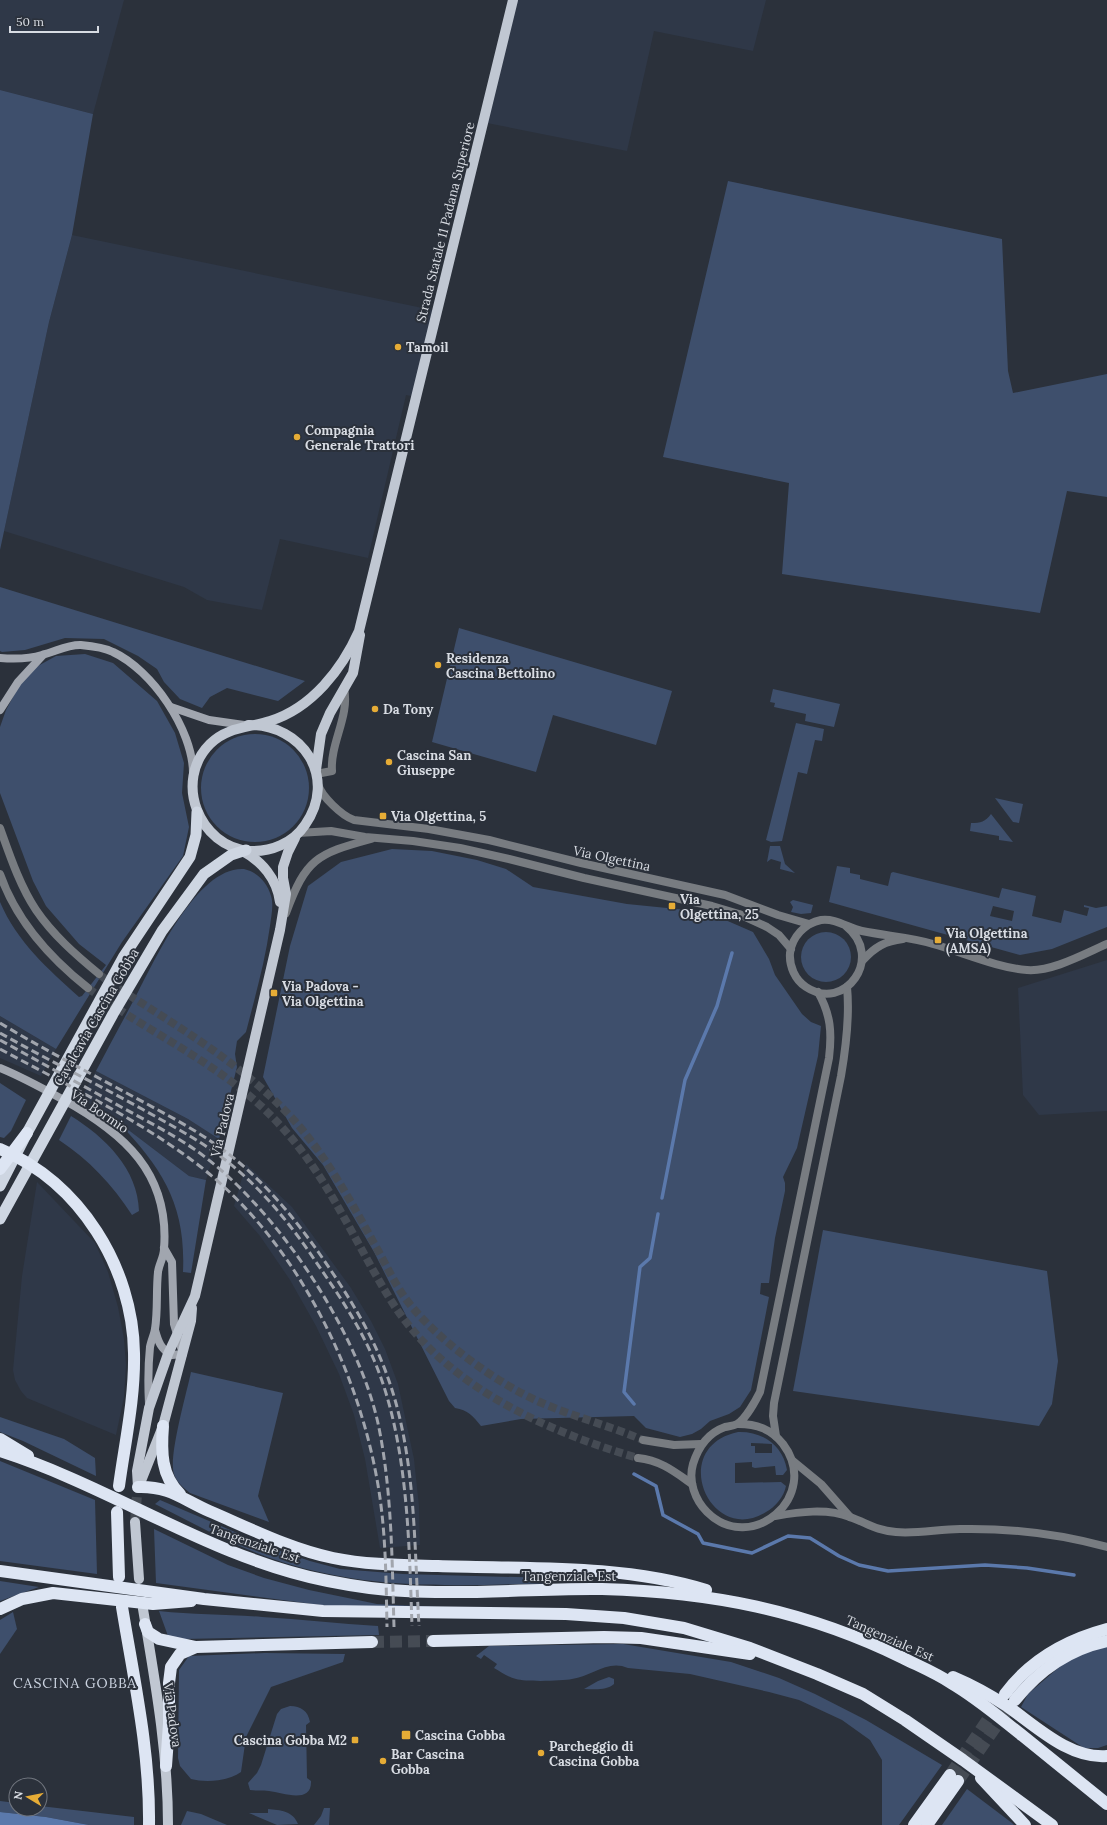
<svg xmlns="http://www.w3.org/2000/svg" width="1107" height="1825" viewBox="0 0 1107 1825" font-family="Lora,serif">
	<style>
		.built { fill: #2f3848 }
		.green { fill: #3e4f6c; fill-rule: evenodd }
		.water { fill: #5b79ac }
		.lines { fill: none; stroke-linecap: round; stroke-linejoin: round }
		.stream { stroke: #5b79ac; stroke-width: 3.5 }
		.minor-tunnel { stroke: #454b54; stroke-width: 8; stroke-dasharray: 8 4; stroke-linecap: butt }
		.primary-tunnel { stroke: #454b54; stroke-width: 10; stroke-dasharray: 10 5; stroke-linecap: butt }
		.motorway-tunnel { stroke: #454b54; stroke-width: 12; stroke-dasharray: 12 6; stroke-linecap: butt }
		.minor { stroke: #787c81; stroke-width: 8 }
		.tertiary { stroke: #787c81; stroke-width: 8 }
		.secondary { stroke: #a1a6af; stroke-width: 8 }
		.primary { stroke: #c0c7d2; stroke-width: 10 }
		.trunk { stroke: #ced6e2; stroke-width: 11 }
		.motorway { stroke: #dde5f3; stroke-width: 12 }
		.rail { stroke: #a1a5ad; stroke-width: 3; stroke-dasharray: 8 4; stroke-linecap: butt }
		.poi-dot { fill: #e6ac36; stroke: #2b313b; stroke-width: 1.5 }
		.labels { text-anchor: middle; stroke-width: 4; stroke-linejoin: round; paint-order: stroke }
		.street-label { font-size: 13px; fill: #d8dce3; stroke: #2b313b }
		.poi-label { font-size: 13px; font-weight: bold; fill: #d8dce3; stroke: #2b313b; text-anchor: start }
		.neighbourhood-label { font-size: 14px; letter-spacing: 1px; fill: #cbd3e0; stroke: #2b313b }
	</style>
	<rect width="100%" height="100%" fill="#2b313b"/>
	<g class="built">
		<path d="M 0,0 L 124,0 L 93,114 L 0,90 Z"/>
		<path d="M 517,0 L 766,0 L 753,51 L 654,31 L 627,151 L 487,123 Z"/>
		<path d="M 72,235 L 437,311 L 416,397 L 406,395 L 368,558 L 280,539 L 262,610 L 207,600 L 184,587 L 4,531 L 49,322 Z"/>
		<path d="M 1107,960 L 1107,1111 L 1039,1115 L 1023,1095 L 1018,988 Z"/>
		<path d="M 0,1016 L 56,1049 L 41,1076 L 0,1058 Z"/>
		<path d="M 96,1071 L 188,1119 L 219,1139 L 206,1180 L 189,1176 L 118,1122 L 81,1098 Z"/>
		<path d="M 246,1164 L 292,1207 L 351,1288 L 371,1321 L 385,1349 L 398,1384 L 414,1459 L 419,1506 L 420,1545 L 380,1548 L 365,1459 L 354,1415 L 339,1374 L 316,1326 L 290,1280 L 260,1236 L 234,1206 Z"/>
		<path d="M 37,1182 L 95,1243 L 108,1272 L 118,1307 L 124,1339 L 126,1365 L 124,1397 L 116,1435 L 27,1398 L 21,1391 L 15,1380 L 13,1370 L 22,1276 Z"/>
	</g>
	<g class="green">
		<path d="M 0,90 L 93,114 L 72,235 L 49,322 L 0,550 Z"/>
		<path d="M 728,181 L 1002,239 L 1008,371 L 1013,393 L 1107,374 L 1107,497 L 1067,491 L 1040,613 L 782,574 L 789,483 L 663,457 Z"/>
		<path d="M 0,587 L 305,681 L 278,701 L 227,688 L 210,697 L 202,708 L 180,699 L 164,682 L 157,669 L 138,656 L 104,639 L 65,638 L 25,650 L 2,652 L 0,651 Z"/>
		<path d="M 459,628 L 672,691 L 656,745 L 553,715 L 536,772 L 432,742 Z"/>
		<path d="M 85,654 L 113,663 L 157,701 L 175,733 L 184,763 L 182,793 L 189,827 L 183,856 L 122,942 L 56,1049 L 0,1016 L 0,902 C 17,942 48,969 79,997 L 82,996 L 106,965 L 79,944 L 46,906 L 33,881 L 0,793 L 0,727 L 6,710 L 19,686 L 36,667 L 56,656 Z"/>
		<path d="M 773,689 L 840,704 L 834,727 L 805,721 L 806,714 L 774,707 L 775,703 L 770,702 Z"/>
		<path d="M 796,723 L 824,729 L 822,741 L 815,740 L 807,774 L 798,772 L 782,841 L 771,842 L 766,840 Z"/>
		<circle cx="255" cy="788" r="54"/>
		<path d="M 995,798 L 1023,804 L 1019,823 L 1013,822 Z"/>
		<path d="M 991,814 L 1013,842 L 999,840 L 999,836 L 970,831 L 971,823 C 981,823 985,822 991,814 Z"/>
		<path d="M 770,846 L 780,846 L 785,864 L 795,873 L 780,869 L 781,862 L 771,859 L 767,862 Z"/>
		<path d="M 392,849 L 432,851 L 477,860 L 506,869 L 533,887 L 627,904 L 707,912 L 753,932 L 769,959 L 775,975 L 802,1014 L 811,1022 L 821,1026 L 818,1056 L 797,1148 L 783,1177 L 785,1183 L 785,1191 L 775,1238 L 769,1283 L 761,1283 L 760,1294 L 769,1297 L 751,1390 L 740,1407 L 729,1414 L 710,1421 L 701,1429 L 692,1434 L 680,1437 L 646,1428 L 634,1416 L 521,1419 L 481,1426 C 473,1416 468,1410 455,1408 L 449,1401 L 374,1252 L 323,1165 L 292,1128 L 263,1077 L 290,946 L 308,886 L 341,862 Z"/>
		<path d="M 837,866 L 850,868 L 850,873 L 860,875 L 860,879 L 888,886 L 891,873 L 893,872 L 999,898 L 1002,888 L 1036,896 L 1032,916 L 1061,923 L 1064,910 L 1087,916 L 1089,908 L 1084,907 L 1084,905 L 1096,908 L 1107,906 L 1107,927 L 1052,949 L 1020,955 L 829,902 ZM 993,906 L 1014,911 L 1012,921 L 990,916 Z"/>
		<path d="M 244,869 C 257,872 267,882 271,896 C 274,905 271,917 270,926 C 265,962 255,997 246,1032 L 237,1041 L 235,1054 L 237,1067 L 219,1139 L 188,1119 L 96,1071 C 110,1044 125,1017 139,990 C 157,956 198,866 244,869 Z"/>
		<path d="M 793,900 L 813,905 L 811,913 L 801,914 L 791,912 L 793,907 L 790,902 Z"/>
		<circle cx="826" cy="957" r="25"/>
		<path d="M 0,1083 L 26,1100 L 11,1131 L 4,1138 L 0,1137 Z"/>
		<path d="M 71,1116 C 105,1137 138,1169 139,1211 L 132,1215 C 112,1184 89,1160 59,1140 Z"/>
		<path d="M 118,1122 L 189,1176 L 206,1180 L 191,1273 L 183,1272 C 186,1205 163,1169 118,1122 Z"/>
		<path d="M 823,1230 L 1047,1271 L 1058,1361 L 1052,1404 L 1039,1426 L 793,1391 Z"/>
		<path d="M 191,1372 L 283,1393 L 258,1496 L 269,1522 L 190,1493 C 184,1488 177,1483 174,1474 C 168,1457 187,1392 191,1372 Z"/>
		<path d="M 0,1417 L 64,1439 L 95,1458 L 96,1476 L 23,1441 L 0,1432 Z"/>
		<path d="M 738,1432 C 762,1431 783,1445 787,1470 L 783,1475 L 776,1475 L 775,1466 L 755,1468 L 752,1467 L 752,1462 L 735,1463 L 735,1483 L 781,1482 L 786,1486 C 784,1497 775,1507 766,1512 C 710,1547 667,1447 738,1432 ZM 751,1443 L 772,1444 L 772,1453 L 755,1453 L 755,1446 L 751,1446 Z"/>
		<path d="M 0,1461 L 95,1500 L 97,1574 L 0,1561 Z"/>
		<path d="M 160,1500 L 277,1550 L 310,1561 L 340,1569 L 403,1574 L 551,1578 L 551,1583 C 453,1586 364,1591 270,1558 C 230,1544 193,1523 155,1504 Z"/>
		<path d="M 154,1529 L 228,1565 L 264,1578 L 309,1590 L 377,1604 L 437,1607 L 335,1607 L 156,1583 Z"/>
		<path d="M 0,1581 L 39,1587 L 0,1601 Z"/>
		<path d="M 159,1611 C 193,1615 228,1614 262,1617 C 301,1619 339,1624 378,1626 L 379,1635 L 183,1639 L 168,1636 Z"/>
		<path d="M 13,1612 L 17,1629 L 0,1654 L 0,1620 Z"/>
		<path d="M 623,1644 L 731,1662 L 779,1678 L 815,1694 L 866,1720 L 942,1765 L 899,1825 L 882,1825 L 882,1760 L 870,1740 L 842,1720 L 799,1700 L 769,1692 L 690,1674 L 628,1668 C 608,1659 592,1676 572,1679 C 562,1681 526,1682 516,1679 C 508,1677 501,1672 494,1668 L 497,1664 L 484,1655 L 481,1659 L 476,1656 L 489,1646 Z"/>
		<path d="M 1099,1647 L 1107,1647 L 1107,1745 L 1098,1748 L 1084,1748 L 1021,1707 L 1028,1694 L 1065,1662 Z"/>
		<path d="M 265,1653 L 345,1654 L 343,1662 L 271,1687 L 246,1737 L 241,1772 C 229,1781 206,1783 191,1779 L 180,1766 L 178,1758 L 179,1670 L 189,1656 Z"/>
		<path d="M 609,1677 L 614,1679 L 614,1684 C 606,1691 594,1689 584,1689 L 598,1681 Z"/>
		<path d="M 290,1706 C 301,1706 308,1711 310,1722 L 306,1725 L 307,1778 L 311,1781 C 312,1804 283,1793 269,1791 C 263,1790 256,1791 250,1790 L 248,1783 L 257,1773 L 261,1765 L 277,1714 L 281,1709 Z"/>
		<path d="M 967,1789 L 1012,1823 L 1014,1825 L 942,1825 Z"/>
		<path d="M 0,1801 L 16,1803 L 16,1809 L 40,1809 L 40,1806 L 134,1817 L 134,1825 L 89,1825 L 46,1817 L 0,1812 Z"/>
		<path d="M 324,1808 L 330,1808 L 329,1825 L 314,1825 L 321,1816 Z"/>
		<path d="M 268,1809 C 280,1810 293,1811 298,1824 L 277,1825 L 249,1813 L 268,1813 Z"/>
		<path d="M 187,1811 L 201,1814 L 227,1825 L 181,1825 Z"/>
	</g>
	<path class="water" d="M 0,1812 L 46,1817 L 89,1825 L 0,1825 Z"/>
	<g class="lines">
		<g class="stream">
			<path d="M 662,1198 L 685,1080 L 717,1006 L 732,953"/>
			<path d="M 634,1404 L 624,1392 L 640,1267 L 650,1258 L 658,1214"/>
			<path d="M 634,1474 L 656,1486 L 663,1515 L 698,1534 L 703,1543 L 752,1553 L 788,1536 L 810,1538 L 839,1556 L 859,1565 L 888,1571 L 985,1565 L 1027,1568 L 1074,1575"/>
		</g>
		<g class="minor-tunnel">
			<path d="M 99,974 C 116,988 136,999 154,1011 C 204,1043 250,1073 291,1117 C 326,1155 351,1202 376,1247 C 385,1263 393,1280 403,1295 C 431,1336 497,1384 542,1403 C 575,1417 610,1426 643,1440"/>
			<path d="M 88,988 C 151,1035 225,1065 279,1124 C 326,1174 352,1236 387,1294 C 440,1384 542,1430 638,1458"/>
		</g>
		<path class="primary-tunnel" d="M 135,1522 L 137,1494"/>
		<g class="motorway-tunnel">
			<path d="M 372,1642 L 433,1641"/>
			<path d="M 950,1775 L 1005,1694"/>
			<path d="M 958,1781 L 1006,1712"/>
		</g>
		<g class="minor">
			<path d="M 316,774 L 332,771 C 330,743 350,716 344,688"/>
			<path d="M 0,828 C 10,856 20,886 36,910 C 53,935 76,955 99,974"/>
			<path d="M 0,874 C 16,920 50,958 88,988"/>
			<path d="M 738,1424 C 757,1424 771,1429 783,1444 C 822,1496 751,1556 707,1512 C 695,1500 688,1481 693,1464 C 698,1448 708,1433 725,1427 C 729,1426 734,1426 737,1424 C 745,1420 756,1400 760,1392 L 829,1058 C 832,1033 831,1015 818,992"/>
			<path d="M 776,1436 L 773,1416 L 774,1403 L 841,1076 C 846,1047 850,1017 847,987"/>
			<path d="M 643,1440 L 674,1445 L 701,1444"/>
			<path d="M 638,1458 C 660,1460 675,1472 692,1484"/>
			<path d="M 793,1461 L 821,1484 L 850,1517"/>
			<path d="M 775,1516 C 799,1512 827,1508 850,1517 C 869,1524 875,1530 896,1532 C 917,1534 939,1529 960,1529 C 1009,1528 1060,1534 1107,1547"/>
		</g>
		<g class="tertiary">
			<path d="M 318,784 C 321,796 342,816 354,820 L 429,829 L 489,840 L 581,863 L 725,895 L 778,915 L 809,924"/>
			<path d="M 298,833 L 331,831 L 365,837 L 413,841 L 460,848 L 509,859 L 584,878 L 712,906 L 739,914 L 767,927 L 779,935 L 791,949"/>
			<path d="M 286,913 C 306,859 316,854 371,839"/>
			<path d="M 846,926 C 885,957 845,1013 806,987 C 795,980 789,966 790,953 C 792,937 805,923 821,920 C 836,918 848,928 862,931 C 886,936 910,937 933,944 C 962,952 998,968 1027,970 C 1052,972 1084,954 1107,944"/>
			<path d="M 863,960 C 875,947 885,941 903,939"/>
		</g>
		<g class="secondary">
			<path d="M 0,658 C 14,659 29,659 42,655 C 55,652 66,645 80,645 C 91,646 103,647 113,652 C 152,670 193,730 193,773"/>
			<path d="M 171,707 L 209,720 L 244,725"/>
			<path d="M 0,710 L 18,682 L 43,655"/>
			<path d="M 0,1068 C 22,1077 42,1088 62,1099 C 124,1133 170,1173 164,1249 C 164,1257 159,1264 158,1272 C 156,1291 158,1310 155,1329 C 154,1335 151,1341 150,1347 C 148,1366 148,1385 149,1404"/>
			<path d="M 155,1330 C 158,1341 161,1350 172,1355 L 183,1354 L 174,1324 L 172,1262 L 164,1248"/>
		</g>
		<g class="primary">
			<path d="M 248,725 C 303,724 338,778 305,825 C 293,843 271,852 250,851 C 199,847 173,781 210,744 C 227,727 248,728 270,721 C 312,708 342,669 359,631 L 513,0"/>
			<path d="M 316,770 L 321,734 L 330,713 L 353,673 L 360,635"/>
			<path d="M 241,850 C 262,861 277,879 280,902"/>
			<path d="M 139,1486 L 163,1426 L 191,1321 L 192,1308"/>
			<path d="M 138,1487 L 137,1471 L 149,1408 L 168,1354 L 195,1296 L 280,930 L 286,894 L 283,878 L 283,867 L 288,852 L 295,838"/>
			<path d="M 135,1522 L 139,1579"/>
			<path d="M 143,1609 C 155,1681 168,1752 168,1825"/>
		</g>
		<g class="trunk">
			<path d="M 0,1186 L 27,1133 L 124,956 L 190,857 L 196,835 L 197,812"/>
			<path d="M 0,1219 L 113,1014 L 162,931 L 204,874 L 231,855 L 246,850"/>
		</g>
		<g class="motorway">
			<path d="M 0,1149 C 80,1182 133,1268 134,1353 C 135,1398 125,1442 119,1486"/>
			<path d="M 0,1169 L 27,1133"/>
			<path d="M 163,1426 C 161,1451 161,1476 180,1494"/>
			<path d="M 0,1439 L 28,1456"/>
			<path d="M 0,1451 C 113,1487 211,1558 328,1581 C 353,1586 379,1590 405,1591 C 471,1595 536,1588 602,1589 C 711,1592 805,1610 903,1658 C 919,1666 936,1673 951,1683 C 977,1698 1000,1718 1023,1736 C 1051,1759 1079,1781 1107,1804"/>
			<path d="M 138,1487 C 169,1486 182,1499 209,1511 C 249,1528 290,1549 333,1558 C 367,1565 403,1565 438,1566 C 525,1569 622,1564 706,1590"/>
			<path d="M 117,1512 L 119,1577"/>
			<path d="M 0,1571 L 204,1599 L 323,1611 L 566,1614 L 624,1618 L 684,1628 L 750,1648 L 817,1674 L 863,1694 L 905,1720 L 963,1760 L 1052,1825"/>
			<path d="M 122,1607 C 134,1680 150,1751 149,1825"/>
			<path d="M 0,1609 L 22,1599 L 53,1593 L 153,1604 L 191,1601"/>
			<path d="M 145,1624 L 148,1632 L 159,1639 L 196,1647 L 372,1642"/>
			<path d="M 433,1641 L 604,1637 L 641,1638 L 750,1654"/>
			<path d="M 953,1677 C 972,1685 990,1695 1007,1706 C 1036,1726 1069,1759 1107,1756"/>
			<path d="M 1005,1694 C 1031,1659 1066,1640 1107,1629"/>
			<path d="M 1015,1700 C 1039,1670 1069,1649 1107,1641"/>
			<path d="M 166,1766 L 169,1724 L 169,1683 L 171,1667 L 180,1654 L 196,1647"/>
			<path d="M 981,1778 L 1025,1825"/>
			<path d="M 914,1825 L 950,1775"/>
			<path d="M 927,1825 L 958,1781"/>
		</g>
		<g class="rail">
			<path d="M 0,1023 C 43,1049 88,1072 132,1096 C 160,1111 189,1126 215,1144 C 257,1173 290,1212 319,1253 C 346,1292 372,1332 388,1378 C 416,1456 414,1543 419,1626"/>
			<path d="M 0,1033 C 46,1059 95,1083 142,1109 C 167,1123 192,1136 216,1153 C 255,1181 287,1219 314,1259 C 336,1291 359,1324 374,1360 C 408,1440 409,1540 412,1626"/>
			<path d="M 0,1040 C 38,1061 76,1082 114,1103 C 141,1118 169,1132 194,1149 C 274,1204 360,1333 379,1428 C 392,1493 392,1561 394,1627"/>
			<path d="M 0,1049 C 63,1083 130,1115 189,1158 C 291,1232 357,1362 378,1485 C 386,1532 386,1580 387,1627"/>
		</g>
	</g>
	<g class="poi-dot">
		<circle cx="398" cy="347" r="4"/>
		<circle cx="297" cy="437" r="4"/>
		<circle cx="438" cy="665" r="4"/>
		<circle cx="375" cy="709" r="4"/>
		<circle cx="389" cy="762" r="4"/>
		<rect x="379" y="812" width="8" height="8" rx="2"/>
		<rect x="668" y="902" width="8" height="8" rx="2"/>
		<rect x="934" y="936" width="8" height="8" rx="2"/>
		<rect x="270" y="989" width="8" height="8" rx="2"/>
		<rect x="401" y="1730" width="10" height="10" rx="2"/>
		<rect x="351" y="1736" width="8" height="8" rx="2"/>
		<circle cx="541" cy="1753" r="4"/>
		<circle cx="383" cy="1761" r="4"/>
	</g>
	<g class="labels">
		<g class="street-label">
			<text transform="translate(445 222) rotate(-76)" y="5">Strada Statale 11 Padana Superiore</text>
			<text transform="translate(612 858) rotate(12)" y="5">Via Olgettina</text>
			<text transform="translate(96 1017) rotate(-60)" y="5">Cavalcavia Cascina Gobba</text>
			<text transform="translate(100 1111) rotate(34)" y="5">Via Bormio</text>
			<text transform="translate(222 1125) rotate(-77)" y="5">Via Padova</text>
			<text transform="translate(255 1543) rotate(19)" y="5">Tangenziale Est</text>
			<text x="569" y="1581">Tangenziale Est</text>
			<text transform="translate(890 1638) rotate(24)" y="5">Tangenziale Est</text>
			<text transform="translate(173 1715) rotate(82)" y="5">Via Padova</text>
		</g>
		<g class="poi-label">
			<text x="406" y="352">Tamoil</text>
			<text x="305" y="435">Compagnia<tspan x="305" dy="15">Generale Trattori</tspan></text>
			<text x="446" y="663">Residenza<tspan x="446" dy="15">Cascina Bettolino</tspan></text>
			<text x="383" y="714">Da Tony</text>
			<text x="397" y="760">Cascina San<tspan x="397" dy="15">Giuseppe</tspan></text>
			<text x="391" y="821">Via Olgettina, 5</text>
			<text x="680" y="904">Via<tspan x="680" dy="15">Olgettina, 25</tspan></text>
			<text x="946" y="938">Via Olgettina<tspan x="946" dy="15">(AMSA)</tspan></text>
			<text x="282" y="991">Via Padova -<tspan x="282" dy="15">Via Olgettina</tspan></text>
			<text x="415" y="1740">Cascina Gobba</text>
			<text x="347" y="1745" text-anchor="end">Cascina Gobba M2</text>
			<text x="549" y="1751">Parcheggio di<tspan x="549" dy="15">Cascina Gobba</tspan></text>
			<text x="391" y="1759">Bar Cascina<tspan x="391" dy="15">Gobba</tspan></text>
		</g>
		<g class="neighbourhood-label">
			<text x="75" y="1688">CASCINA GOBBA</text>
		</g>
	</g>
	<g transform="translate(28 1797) rotate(280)"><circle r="19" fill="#2b313b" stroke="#70757e"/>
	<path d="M0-3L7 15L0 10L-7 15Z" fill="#e6ac36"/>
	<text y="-6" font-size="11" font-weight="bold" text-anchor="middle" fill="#d8dce3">N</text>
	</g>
	<path d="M10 26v6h88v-6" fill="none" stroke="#d8dce3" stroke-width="2"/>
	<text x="16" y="26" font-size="12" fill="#d8dce3" stroke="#2b313b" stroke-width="3" paint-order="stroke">50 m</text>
</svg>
